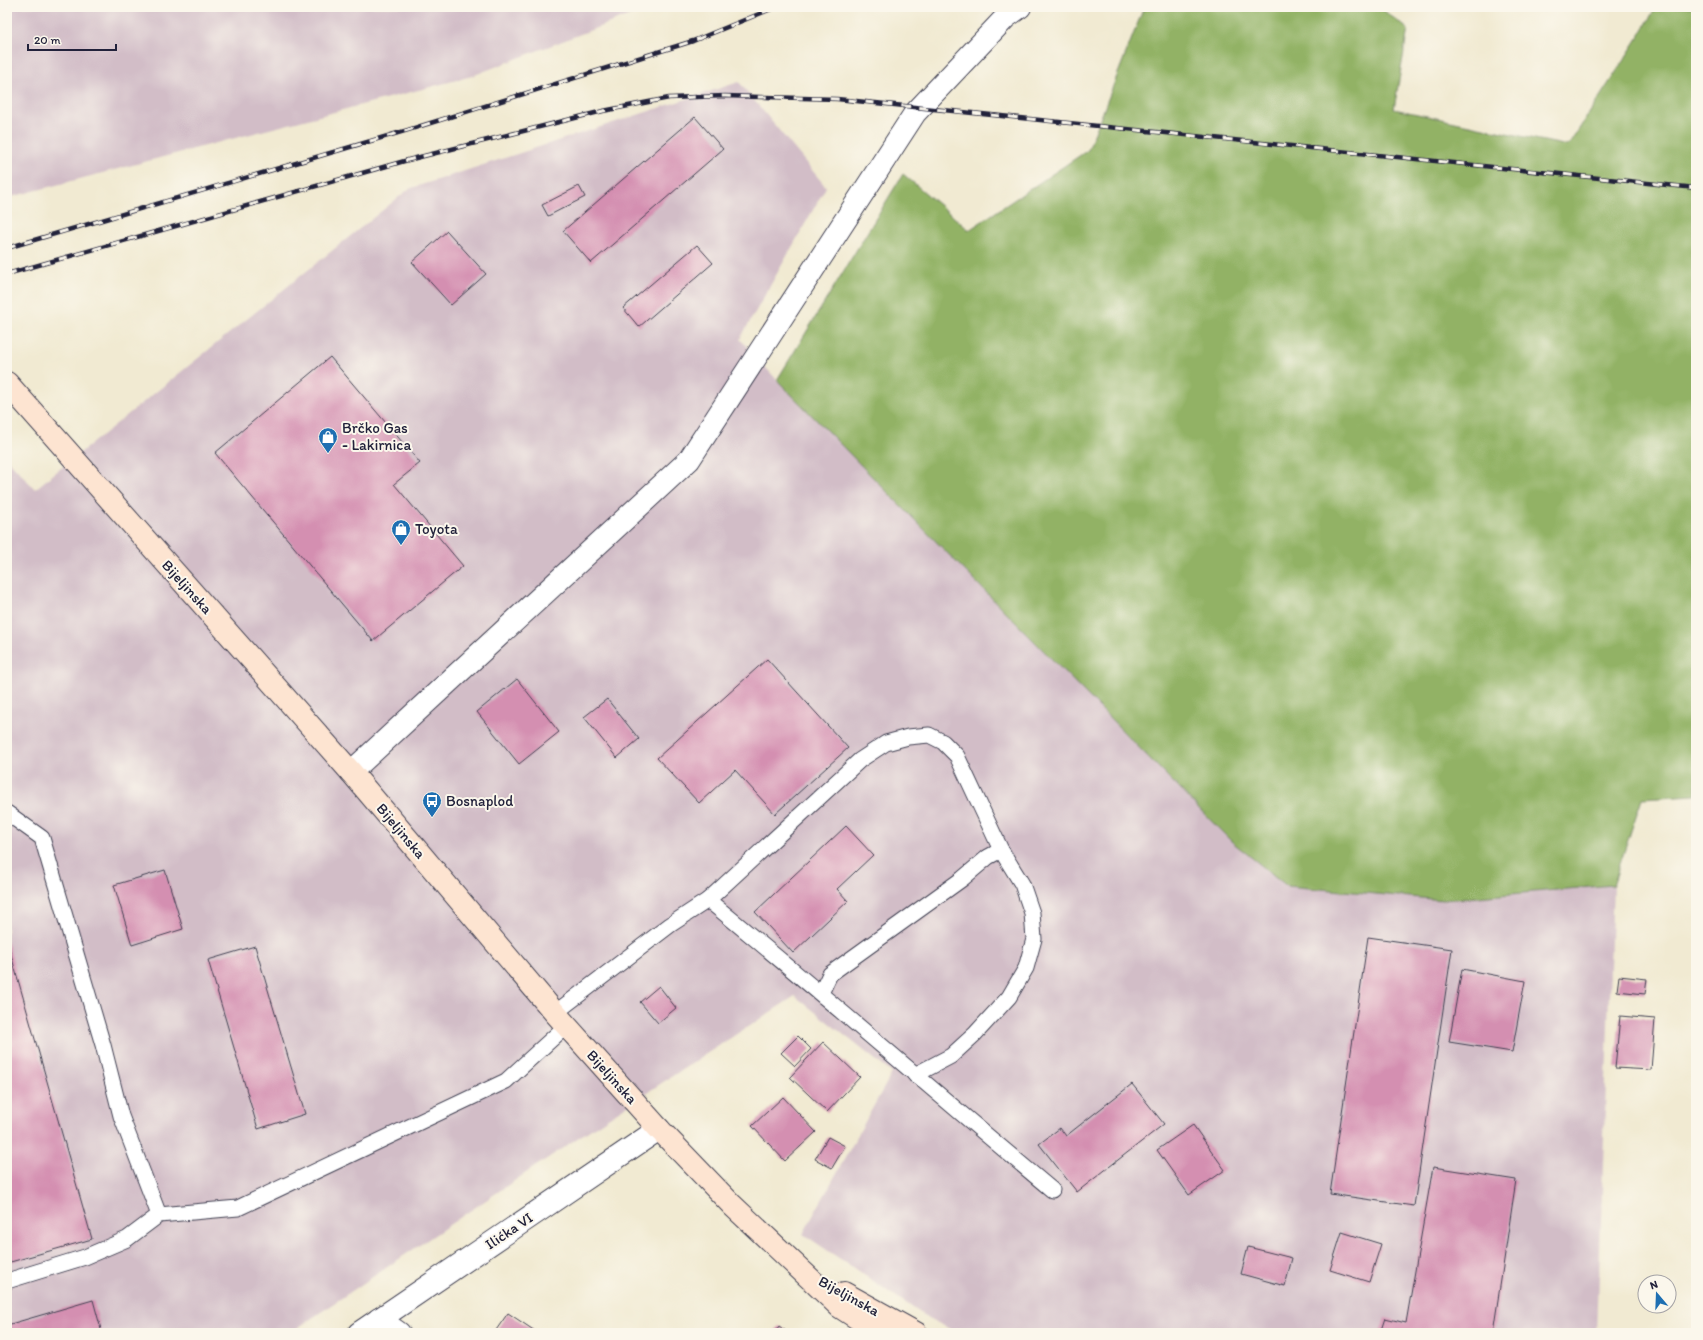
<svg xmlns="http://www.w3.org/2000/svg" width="1703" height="1340" viewBox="0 0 1703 1340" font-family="Itim,sans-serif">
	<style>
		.industrial { fill: #d2bdc7 }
		.forest { fill: #92b265; stroke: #5a6a50 }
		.building { fill: #d48fb1 }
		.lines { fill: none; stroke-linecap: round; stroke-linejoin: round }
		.service-casing { stroke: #414052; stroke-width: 17 }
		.minor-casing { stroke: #414052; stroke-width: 24 }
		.secondary-casing { stroke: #414052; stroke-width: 24 }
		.service { stroke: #fff; stroke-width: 15 }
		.minor { stroke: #fff; stroke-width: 22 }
		.secondary { stroke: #fde4d1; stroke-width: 22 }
		.rail-casing { stroke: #22223b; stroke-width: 4.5 }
		.rail { stroke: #fbf7ec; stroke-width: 3; stroke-dasharray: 9; stroke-linecap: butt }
		.labels { text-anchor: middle; stroke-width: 4; stroke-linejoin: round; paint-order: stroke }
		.poi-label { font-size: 15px; fill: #22223b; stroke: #fbf7ec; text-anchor: start }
		.street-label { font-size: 15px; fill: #22223b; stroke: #fbf7ec }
	</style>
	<rect width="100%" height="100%" fill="#fbf7ec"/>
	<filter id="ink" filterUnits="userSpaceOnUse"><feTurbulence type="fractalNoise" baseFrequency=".025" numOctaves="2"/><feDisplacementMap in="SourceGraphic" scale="8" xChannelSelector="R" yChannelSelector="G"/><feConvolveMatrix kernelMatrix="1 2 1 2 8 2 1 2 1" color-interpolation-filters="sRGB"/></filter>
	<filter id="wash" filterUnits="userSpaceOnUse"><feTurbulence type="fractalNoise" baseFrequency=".012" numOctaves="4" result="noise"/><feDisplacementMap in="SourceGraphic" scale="16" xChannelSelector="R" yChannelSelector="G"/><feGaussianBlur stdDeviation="0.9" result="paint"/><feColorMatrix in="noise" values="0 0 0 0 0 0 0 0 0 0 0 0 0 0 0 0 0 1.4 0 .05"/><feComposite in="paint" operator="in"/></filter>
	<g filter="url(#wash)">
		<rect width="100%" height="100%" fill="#f1ead2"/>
		<g class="industrial">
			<path d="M 7,7 L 651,7 L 472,76 L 7,198 Z"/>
			<path d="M 739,82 L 826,187 L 740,339 L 777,380 L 1231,841 L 1287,886 L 1443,900 L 1613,885 L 1597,1333 L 958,1333 L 928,1318 L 803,1234 L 892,1073 L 795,996 L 579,1137 L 290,1333 L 7,1333 L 7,459 L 35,489 L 409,189 Z"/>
		</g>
		<path class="forest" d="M 1144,7 L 1379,7 L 1408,29 L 1394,109 L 1568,146 L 1640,35 L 1656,7 L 1696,7 L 1696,795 L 1642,798 L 1613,885 L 1443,900 L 1287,886 L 1231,841 L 777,380 L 903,174 L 969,230 L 1088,150 Z"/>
		<g id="blocks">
			<g class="building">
				<path d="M 695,117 L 723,149 L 591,263 L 563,231 Z"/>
				<path d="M 579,186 L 585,197 L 548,216 L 542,205 Z"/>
				<path d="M 447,231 L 486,274 L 451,305 L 412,262 Z"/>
				<path d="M 697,245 L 713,263 L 639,327 L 623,308 Z"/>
				<path d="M 330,357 L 420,463 L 394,484 L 463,566 L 373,641 L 215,453 Z"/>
				<path d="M 767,659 L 848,748 L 775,814 L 735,770 L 699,803 L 657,758 Z"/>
				<path d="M 517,679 L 559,732 L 519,764 L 477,712 Z"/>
				<path d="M 607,699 L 639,739 L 617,758 L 584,717 Z"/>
				<path d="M 846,826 L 873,855 L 837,889 L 848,901 L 793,953 L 755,912 Z"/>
				<path d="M 165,870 L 183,929 L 132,945 L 114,885 Z"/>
				<path d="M 1368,937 L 1452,949 L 1414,1206 L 1330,1194 Z"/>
				<path d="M 7,941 L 92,1239 L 7,1263 Z"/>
				<path d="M 255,946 L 305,1114 L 258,1129 L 208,960 Z"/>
				<path d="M 1462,969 L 1525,981 L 1512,1052 L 1449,1042 Z"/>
				<path d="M 1619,976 L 1647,979 L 1645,994 L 1617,991 Z"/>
				<path d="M 659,986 L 676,1008 L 658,1023 L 640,1002 Z"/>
				<path d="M 1620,1016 L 1655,1019 L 1651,1070 L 1615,1068 Z"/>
				<path d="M 798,1036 L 811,1049 L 795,1066 L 781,1053 Z"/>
				<path d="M 823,1042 L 860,1077 L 827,1112 L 790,1077 Z"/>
				<path d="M 1132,1084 L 1164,1124 L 1077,1192 L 1039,1144 L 1060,1128 L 1066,1136 Z"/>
				<path d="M 783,1097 L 816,1132 L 785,1161 L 752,1126 Z"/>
				<path d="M 1193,1125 L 1225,1170 L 1189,1195 L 1157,1150 Z"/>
				<path d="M 828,1137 L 845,1146 L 832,1168 L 815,1159 Z"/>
				<path d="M 1433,1167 L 1516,1180 L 1493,1333 L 1380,1333 L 1385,1318 L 1406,1323 Z"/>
				<path d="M 1342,1232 L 1381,1244 L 1369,1282 L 1330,1270 Z"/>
				<path d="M 1248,1247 L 1292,1258 L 1285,1286 L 1241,1274 Z"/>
				<path d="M 93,1300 L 102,1333 L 7,1333 L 7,1325 Z"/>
				<path d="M 508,1313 L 538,1333 L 494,1333 Z"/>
				<path d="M 779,1326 L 789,1333 L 774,1333 Z"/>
			</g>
		</g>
	</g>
	<g filter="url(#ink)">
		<use href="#blocks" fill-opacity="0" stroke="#414052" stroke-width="1"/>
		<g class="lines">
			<g class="service-casing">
				<g id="service">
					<path d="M 7,813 L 42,838 L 103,1045 L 121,1116 L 159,1215"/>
					<path d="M 708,900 L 860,760 L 886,743 L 908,737 L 929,735 L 943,742 L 957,756 L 1001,850 L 1022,884 L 1032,913 L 1034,939 L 1026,968 L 1009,997 L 975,1034 L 951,1056 L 915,1075"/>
					<path d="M 821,993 L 830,974 L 962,879 L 988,857 L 1001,850"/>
					<path d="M 555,1013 L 670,925 L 708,900 C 824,995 937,1094 1052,1190"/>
					<path d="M 7,1281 L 85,1257 L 127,1239 L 159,1215 L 238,1208 L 506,1081 L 566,1026"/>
				</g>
			</g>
			<g class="minor-casing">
				<g id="minor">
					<path d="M 351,772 L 689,460 L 915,113 L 1006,17 L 1020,7"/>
					<path d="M 379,1319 L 399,1333"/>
					<path d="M 359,1333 L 659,1129"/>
				</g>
			</g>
			<g class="secondary-casing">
				<g id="secondary">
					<path d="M 7,383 L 351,772 L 555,1013 L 659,1129 L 732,1205 L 840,1307 L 880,1333"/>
					<path d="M 844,1293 L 916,1333"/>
				</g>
			</g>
			<use href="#service" class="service"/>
			<use href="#minor" class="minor"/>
			<use href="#secondary" class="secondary"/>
			<g class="rail-casing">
				<g id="rail">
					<path d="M 7,248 L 408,130 L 693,41 L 776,7"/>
					<path d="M 7,274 L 408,160 L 603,111 L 669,98 L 725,96 L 837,99 L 1696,188"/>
				</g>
			</g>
			<use href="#rail" class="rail"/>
		</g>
	</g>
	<defs>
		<g id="shop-pin" transform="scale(1)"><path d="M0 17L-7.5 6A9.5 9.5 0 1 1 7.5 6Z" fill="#1f6fb2" stroke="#fbf7ec"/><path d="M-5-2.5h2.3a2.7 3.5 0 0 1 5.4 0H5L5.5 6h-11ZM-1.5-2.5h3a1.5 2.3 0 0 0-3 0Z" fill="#fff"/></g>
		<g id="bus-pin" transform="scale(1)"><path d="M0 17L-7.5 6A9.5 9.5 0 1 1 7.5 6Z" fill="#1f6fb2" stroke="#fbf7ec"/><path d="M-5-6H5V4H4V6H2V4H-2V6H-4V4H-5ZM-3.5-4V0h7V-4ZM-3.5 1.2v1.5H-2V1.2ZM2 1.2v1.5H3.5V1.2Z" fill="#fff"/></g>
	</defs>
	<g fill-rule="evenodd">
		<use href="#shop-pin" x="328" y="437"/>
		<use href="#shop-pin" x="401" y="529"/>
		<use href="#bus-pin" x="432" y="801"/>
	</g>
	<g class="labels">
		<g class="poi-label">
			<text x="342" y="433">Brčko Gas<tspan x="342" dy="17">- Lakirnica</tspan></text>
			<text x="415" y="534">Toyota</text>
			<text x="446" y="806">Bosnaplod</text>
		</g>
		<g class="street-label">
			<text transform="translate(187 587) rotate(48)" y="5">Bijeljinska</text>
			<text transform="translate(401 831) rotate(50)" y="5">Bijeljinska</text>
			<text transform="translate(612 1077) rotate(48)" y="5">Bijeljinska</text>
			<text transform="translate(509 1231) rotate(-34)" y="5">Ilićka VI</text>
			<text transform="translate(849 1296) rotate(29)" y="5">Bijeljinska</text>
		</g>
	</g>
	<rect width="1703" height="1340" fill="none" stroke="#fbf7ec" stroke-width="24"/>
	<g transform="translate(1657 1294) rotate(341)"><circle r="19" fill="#fbf7ec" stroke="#a4a2a5"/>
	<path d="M0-3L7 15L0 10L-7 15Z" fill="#1f6fb2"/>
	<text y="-6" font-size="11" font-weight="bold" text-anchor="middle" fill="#22223b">N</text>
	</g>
	<path d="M28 44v6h88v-6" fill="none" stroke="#22223b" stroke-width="2"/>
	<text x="34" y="44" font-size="12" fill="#22223b" stroke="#fbf7ec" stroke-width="3" paint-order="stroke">20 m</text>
</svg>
